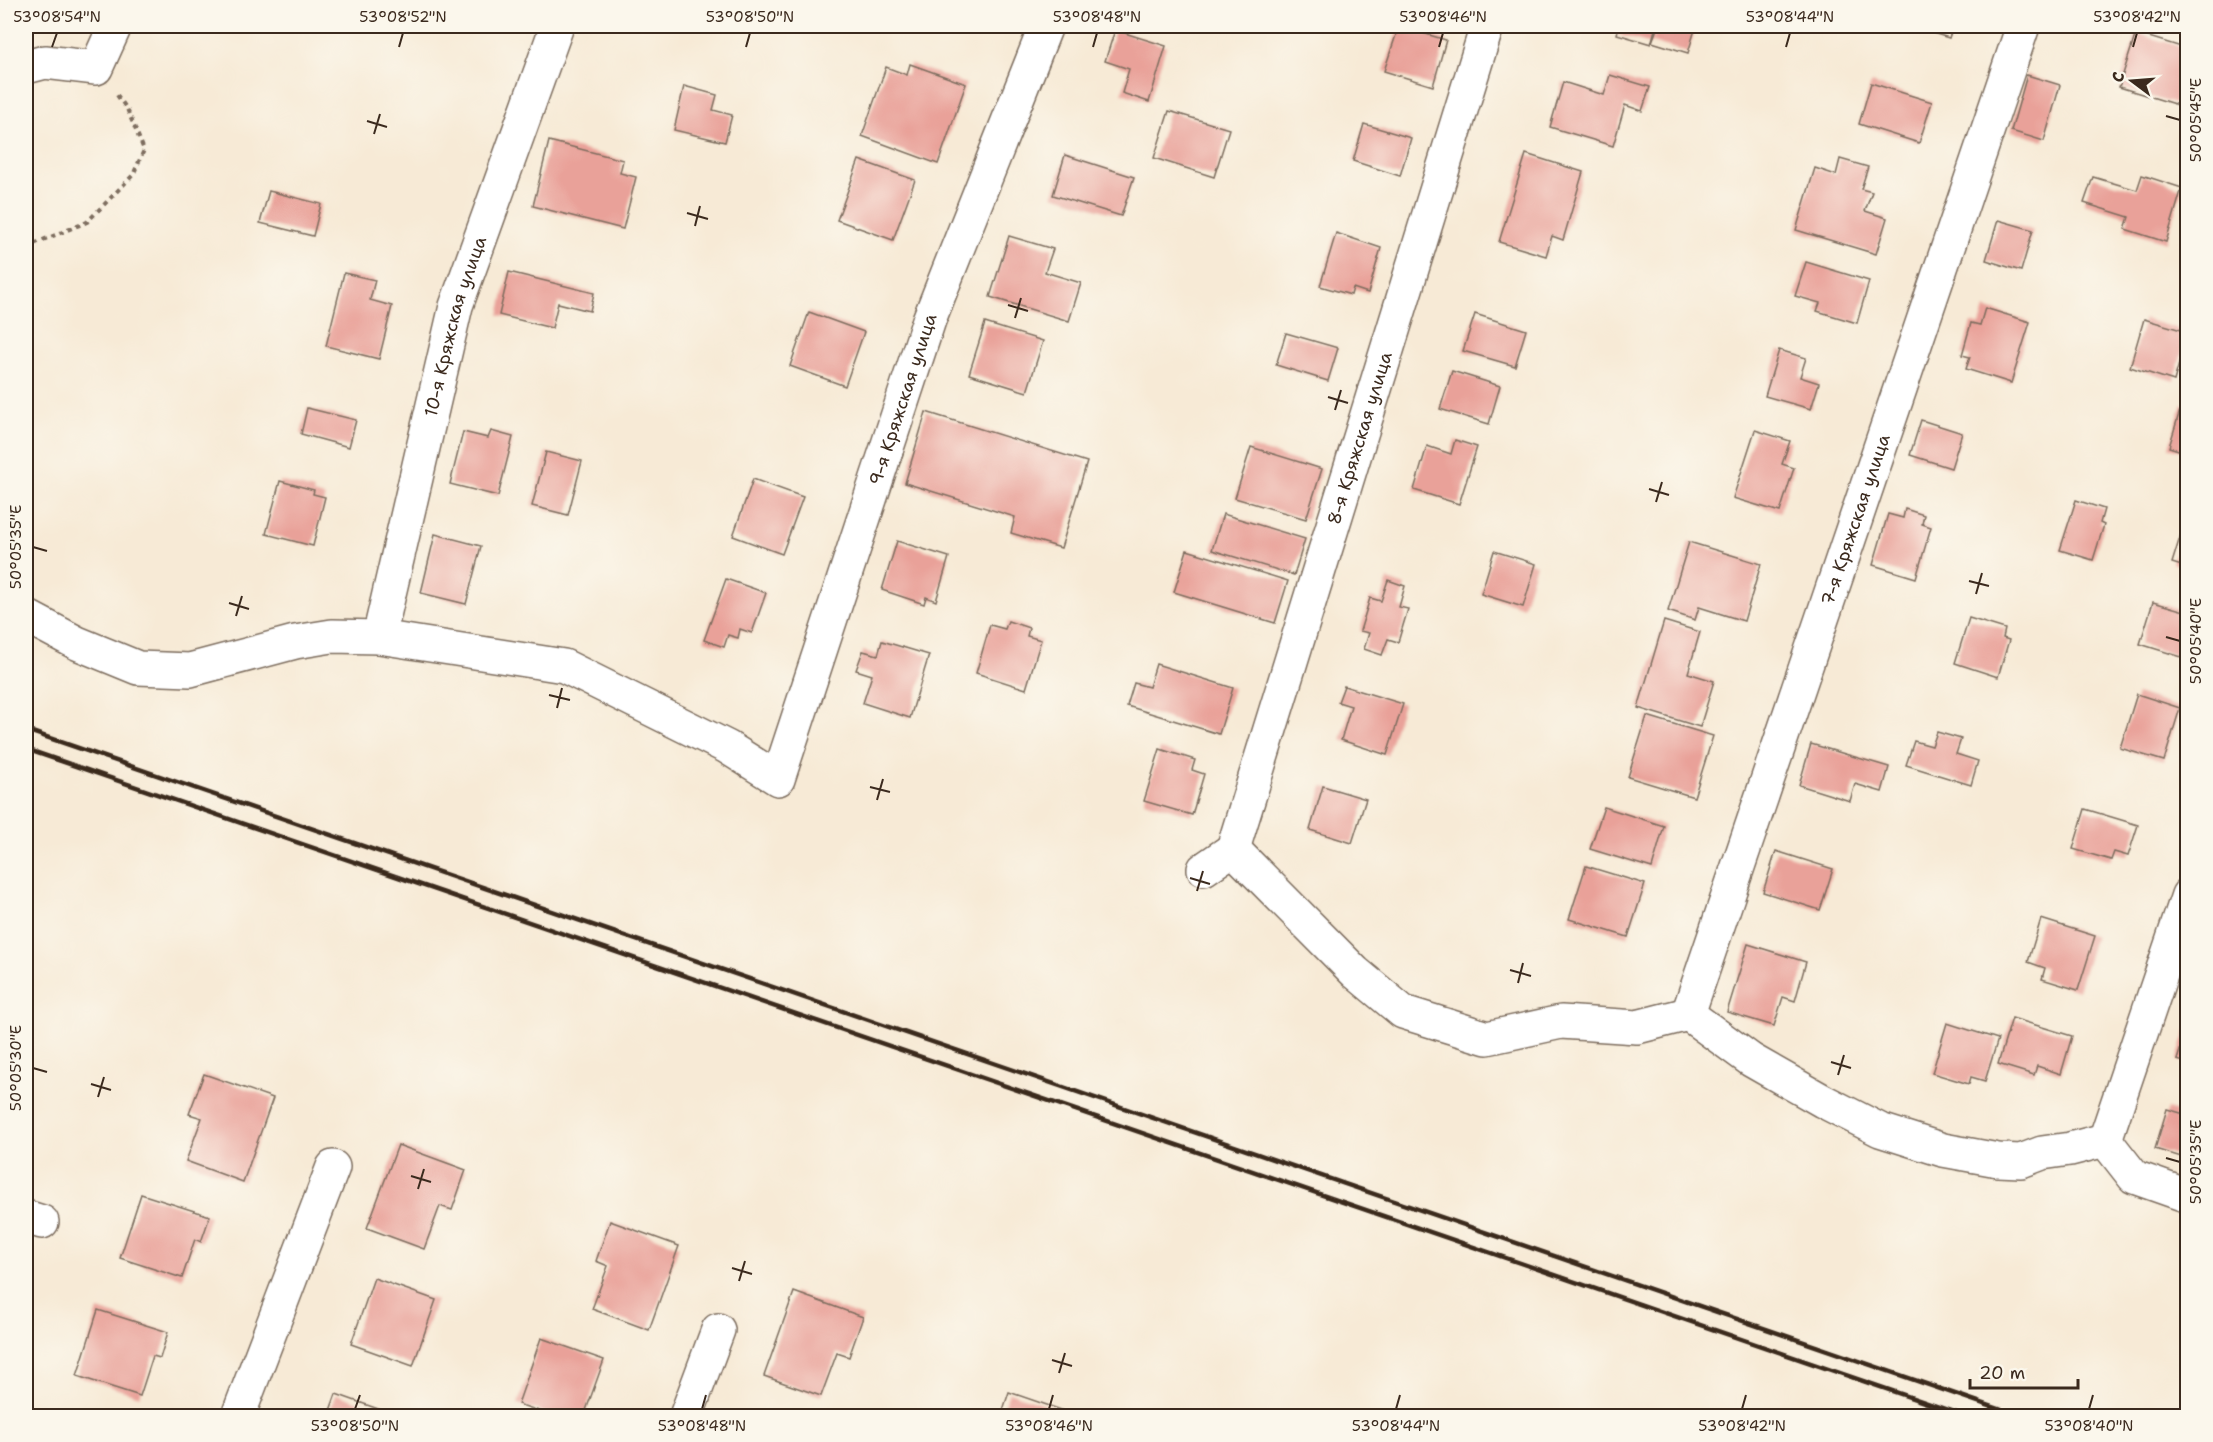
<svg xmlns="http://www.w3.org/2000/svg" width="2213" height="1442" viewBox="0 0 2213 1442" font-family="'Shantell Sans',sans-serif">
	<style>
		.building { fill: #e9a199 }
		.lines { fill: none; stroke-linecap: round; stroke-linejoin: round }
		.minor-casing { stroke: #7d6d5e; stroke-width: 36 }
		.path { stroke: #7d6d5e; stroke-width: 4; stroke-dasharray: 4.5 4.5; stroke-linecap: butt }
		.minor { stroke: #fff; stroke-width: 33 }
		.rail { stroke: #3b2a1e; stroke-width: 4.5 }
		.ticks { fill: none; stroke: #3b2a1e; stroke-width: 2 }
		.labels { text-anchor: middle; stroke-width: 5; stroke-linejoin: round; paint-order: stroke }
		.street-label { font-size: 18px; fill: #3b2a1e; stroke: #fbf7ec }
		.neatline { fill: none; stroke: #3b2a1e; stroke-width: 2 }
		.ticks-label { font-size: 15px; text-anchor: middle; fill: #3b2a1e }
	</style>
	<rect width="100%" height="100%" fill="#fbf7ec"/>
	<filter id="ink" filterUnits="userSpaceOnUse"><feTurbulence type="fractalNoise" baseFrequency=".0167" numOctaves="2"/><feDisplacementMap in="SourceGraphic" scale="12" xChannelSelector="R" yChannelSelector="G"/><feConvolveMatrix kernelMatrix="1 2 1 2 8 2 1 2 1" color-interpolation-filters="sRGB"/></filter>
	<filter id="wash" filterUnits="userSpaceOnUse"><feTurbulence type="fractalNoise" baseFrequency=".008" numOctaves="4" result="noise"/><feDisplacementMap in="SourceGraphic" scale="24" xChannelSelector="R" yChannelSelector="G"/><feGaussianBlur stdDeviation="1.35" result="paint"/><feColorMatrix in="noise" values="0 0 0 0 0 0 0 0 0 0 0 0 0 0 0 0 0 1.4 0 .05"/><feComposite in="paint" operator="in"/></filter>
	<g filter="url(#wash)">
		<rect width="100%" height="100%" fill="#f7ead6"/>
		<g id="blocks">
			<g class="building">
				<path d="M 1399,26 L 1446,40 L 1433,86 L 1384,71 Z"/>
				<path d="M 1619,26 L 1656,26 L 1651,44 L 1617,34 Z"/>
				<path d="M 1658,26 L 1696,26 L 1688,53 L 1652,42 Z"/>
				<path d="M 1910,26 L 1953,26 L 1949,38 Z"/>
				<path d="M 1115,30 L 1166,46 L 1149,102 L 1122,93 L 1129,69 L 1105,61 Z"/>
				<path d="M 2136,33 L 2188,49 L 2188,84 L 2181,106 L 2119,87 Z"/>
				<path d="M 910,64 L 966,84 L 938,164 L 862,136 L 886,67 L 907,75 Z"/>
				<path d="M 1610,75 L 1650,87 L 1642,111 L 1625,105 L 1613,146 L 1550,127 L 1563,82 L 1604,95 Z"/>
				<path d="M 2027,75 L 2060,85 L 2044,141 L 2011,131 Z"/>
				<path d="M 1871,83 L 1932,102 L 1919,143 L 1859,124 Z"/>
				<path d="M 684,86 L 717,95 L 713,110 L 732,115 L 725,142 L 674,130 Z"/>
				<path d="M 1169,111 L 1229,129 L 1214,177 L 1154,158 Z"/>
				<path d="M 1364,124 L 1411,138 L 1400,176 L 1353,161 Z"/>
				<path d="M 549,141 L 623,160 L 620,173 L 636,177 L 623,229 L 533,206 Z"/>
				<path d="M 1526,154 L 1583,172 L 1563,240 L 1552,236 L 1546,256 L 1499,242 Z"/>
				<path d="M 1065,155 L 1134,177 L 1121,216 L 1053,195 Z"/>
				<path d="M 1840,159 L 1868,167 L 1861,189 L 1872,192 L 1865,211 L 1887,218 L 1876,254 L 1796,230 L 1815,168 L 1836,175 Z"/>
				<path d="M 859,160 L 915,180 L 893,240 L 837,220 Z"/>
				<path d="M 2142,175 L 2182,188 L 2166,242 L 2125,229 L 2129,217 L 2084,203 L 2093,177 L 2137,190 Z"/>
				<path d="M 269,191 L 321,204 L 313,236 L 260,223 Z"/>
				<path d="M 1998,220 L 2033,230 L 2021,271 L 1986,260 Z"/>
				<path d="M 1336,233 L 1381,248 L 1368,293 L 1353,288 L 1351,295 L 1320,286 Z"/>
				<path d="M 1009,236 L 1053,249 L 1045,272 L 1081,283 L 1069,321 L 990,297 Z"/>
				<path d="M 1806,262 L 1869,281 L 1857,323 L 1817,311 L 1820,303 L 1795,296 Z"/>
				<path d="M 509,272 L 594,293 L 590,311 L 558,303 L 552,328 L 499,315 Z"/>
				<path d="M 344,273 L 375,280 L 370,300 L 392,306 L 379,359 L 326,346 Z"/>
				<path d="M 1985,308 L 2030,322 L 2011,383 L 1966,369 L 1970,357 L 1962,355 L 1971,323 L 1980,325 Z"/>
				<path d="M 809,312 L 864,332 L 845,386 L 790,366 Z"/>
				<path d="M 1475,314 L 1526,330 L 1515,366 L 1463,351 Z"/>
				<path d="M 2144,319 L 2188,332 L 2174,381 L 2130,367 Z"/>
				<path d="M 985,323 L 1043,341 L 1027,392 L 969,374 Z"/>
				<path d="M 1286,333 L 1338,348 L 1328,381 L 1276,365 Z"/>
				<path d="M 1779,350 L 1806,358 L 1800,377 L 1819,383 L 1811,409 L 1765,396 Z"/>
				<path d="M 1452,371 L 1500,386 L 1489,424 L 1440,409 Z"/>
				<path d="M 2182,404 L 2188,406 L 2188,453 L 2169,447 Z"/>
				<path d="M 307,408 L 356,420 L 349,447 L 301,434 Z"/>
				<path d="M 926,412 L 1087,462 L 1061,548 L 1011,533 L 1015,517 L 905,483 Z"/>
				<path d="M 1921,420 L 1962,433 L 1951,468 L 1910,455 Z"/>
				<path d="M 1755,430 L 1790,441 L 1782,464 L 1794,468 L 1780,512 L 1733,498 Z"/>
				<path d="M 491,431 L 513,437 L 498,496 L 450,484 L 463,432 L 488,438 Z"/>
				<path d="M 1455,440 L 1477,447 L 1459,504 L 1414,490 L 1427,446 L 1451,454 Z"/>
				<path d="M 1251,447 L 1322,469 L 1306,519 L 1235,498 Z"/>
				<path d="M 546,452 L 582,461 L 568,515 L 532,506 Z"/>
				<path d="M 753,479 L 803,497 L 782,554 L 733,536 Z"/>
				<path d="M 280,481 L 314,490 L 313,494 L 325,497 L 313,546 L 266,534 Z"/>
				<path d="M 2076,500 L 2104,509 L 2100,523 L 2104,525 L 2093,560 L 2060,550 Z"/>
				<path d="M 1905,509 L 1924,515 L 1922,524 L 1931,527 L 1916,578 L 1873,565 L 1888,514 L 1903,518 Z"/>
				<path d="M 1223,514 L 1305,539 L 1294,575 L 1212,550 Z"/>
				<path d="M 2187,515 L 2188,515 L 2188,568 L 2172,563 Z"/>
				<path d="M 435,534 L 481,546 L 466,604 L 421,593 Z"/>
				<path d="M 897,541 L 949,557 L 936,601 L 926,597 L 924,604 L 882,590 Z"/>
				<path d="M 1689,542 L 1761,564 L 1744,621 L 1699,607 L 1695,620 L 1668,611 Z"/>
				<path d="M 1187,550 L 1288,581 L 1275,623 L 1174,592 Z"/>
				<path d="M 1494,551 L 1536,564 L 1523,607 L 1481,594 Z"/>
				<path d="M 726,579 L 766,593 L 752,633 L 740,629 L 738,638 L 728,635 L 724,647 L 704,640 Z"/>
				<path d="M 1388,580 L 1405,586 L 1399,607 L 1408,609 L 1398,642 L 1388,639 L 1382,655 L 1364,649 L 1369,633 L 1360,631 L 1370,598 L 1381,601 Z"/>
				<path d="M 2153,602 L 2188,612 L 2188,659 L 2140,644 Z"/>
				<path d="M 1969,618 L 2005,629 L 2003,638 L 2009,640 L 1998,677 L 1955,663 Z"/>
				<path d="M 1008,621 L 1029,628 L 1027,636 L 1041,640 L 1026,689 L 976,673 L 990,625 L 1005,629 Z"/>
				<path d="M 1664,621 L 1700,632 L 1688,673 L 1714,681 L 1700,727 L 1638,708 Z"/>
				<path d="M 882,641 L 929,655 L 910,718 L 863,703 L 872,675 L 856,670 L 863,651 L 878,655 Z"/>
				<path d="M 1156,664 L 1233,688 L 1219,734 L 1127,706 L 1134,683 L 1149,687 Z"/>
				<path d="M 1344,686 L 1403,704 L 1387,755 L 1341,740 L 1351,706 L 1338,702 Z"/>
				<path d="M 2137,694 L 2180,708 L 2164,761 L 2120,748 Z"/>
				<path d="M 1647,716 L 1713,736 L 1694,797 L 1628,777 Z"/>
				<path d="M 1937,732 L 1961,739 L 1956,754 L 1978,761 L 1971,785 L 1906,765 L 1914,741 L 1932,746 Z"/>
				<path d="M 1811,744 L 1889,767 L 1882,792 L 1855,784 L 1850,801 L 1799,785 Z"/>
				<path d="M 1160,749 L 1195,760 L 1192,770 L 1204,774 L 1192,815 L 1144,801 Z"/>
				<path d="M 1323,786 L 1366,799 L 1352,843 L 1310,830 Z"/>
				<path d="M 1604,807 L 1664,826 L 1652,868 L 1590,849 Z"/>
				<path d="M 2085,809 L 2138,825 L 2128,856 L 2114,852 L 2111,860 L 2073,849 Z"/>
				<path d="M 1776,851 L 1833,869 L 1820,910 L 1763,892 Z"/>
				<path d="M 1586,866 L 1645,884 L 1628,937 L 1569,919 Z"/>
				<path d="M 2041,919 L 2095,936 L 2078,990 L 2042,979 L 2045,968 L 2028,962 Z"/>
				<path d="M 1748,944 L 1806,962 L 1795,1001 L 1783,997 L 1774,1026 L 1727,1012 Z"/>
				<path d="M 2012,1018 L 2072,1036 L 2061,1074 L 2037,1066 L 2034,1075 L 1998,1064 Z"/>
				<path d="M 1947,1023 L 1998,1039 L 1985,1081 L 1971,1077 L 1969,1084 L 1932,1073 Z"/>
				<path d="M 2188,1026 L 2188,1063 L 2177,1060 Z"/>
				<path d="M 204,1074 L 273,1098 L 243,1182 L 186,1161 L 202,1118 L 189,1114 Z"/>
				<path d="M 2167,1109 L 2188,1115 L 2188,1159 L 2155,1149 Z"/>
				<path d="M 398,1145 L 466,1170 L 452,1210 L 440,1206 L 424,1249 L 367,1228 Z"/>
				<path d="M 141,1194 L 210,1216 L 201,1242 L 195,1239 L 182,1278 L 120,1258 Z"/>
				<path d="M 610,1221 L 679,1246 L 649,1330 L 592,1309 L 608,1266 L 596,1261 Z"/>
				<path d="M 374,1278 L 436,1300 L 413,1366 L 351,1344 Z"/>
				<path d="M 794,1292 L 863,1317 L 849,1357 L 837,1353 L 821,1396 L 764,1376 Z"/>
				<path d="M 98,1310 L 168,1332 L 160,1358 L 153,1356 L 140,1396 L 77,1376 Z"/>
				<path d="M 541,1338 L 604,1360 L 584,1416 L 554,1416 L 518,1404 Z"/>
				<path d="M 1009,1392 L 1073,1414 L 1072,1416 L 1001,1416 Z"/>
				<path d="M 336,1394 L 398,1416 L 328,1416 Z"/>
			</g>
		</g>
	</g>
	<g filter="url(#ink)">
		<use href="#blocks" fill-opacity="0" stroke="#7d6d5e" stroke-width="1.5"/>
		<g class="lines">
			<g class="minor-casing">
				<g id="minor">
					<path d="M 26,67 L 45,62 L 96,68 L 115,26"/>
					<path id="s1" d="M 26,616 L 77,643 L 138,668 L 190,670 L 295,642 L 332,636 L 379,637 L 564,666 L 727,747 L 778,779 L 929,320 L 1046,26"/>
					<path id="s2" d="M 379,637 L 456,306 L 557,26"/>
					<path id="s3" d="M 1233,849 L 1487,26"/>
					<path d="M 1204,869 L 1233,849 L 1355,972 L 1403,1012 L 1487,1038 L 1561,1022 L 1637,1027 L 1688,1014 L 1751,1060 L 1823,1101 L 1880,1130 L 1943,1150 L 1998,1160 L 2021,1161 L 2042,1153 L 2070,1149 L 2105,1140 L 2134,1177 L 2188,1196"/>
					<path id="s4" d="M 1688,1014 L 2023,26"/>
					<path d="M 2105,1140 L 2188,895"/>
					<path d="M 26,1217 L 42,1222"/>
					<path d="M 238,1416 L 333,1167"/>
					<path d="M 686,1416 L 718,1330"/>
				</g>
			</g>
			<path class="path" d="M 26,247 L 87,222 L 133,175 L 144,150 L 127,109 L 117,95"/>
			<use href="#minor" class="minor"/>
			<g class="rail">
				<path d="M 26,730 L 2019,1416"/>
				<path d="M 26,749 L 1965,1416"/>
			</g>
		</g>
	</g>
	<path class="ticks" d="M 52,47 L 57,33M 399,47 L 403,33M 746,47 L 750,33M 1093,47 L 1097,33M 1439,47 L 1443,33M 1786,47 L 1790,33M 2133,47 L 2137,33M 2166,116 L 2180,120M 367,121 L 387,127M 374,134 L 380,114M 687,213 L 708,219M 695,226 L 700,206M 1008,305 L 1028,311M 1015,318 L 1021,298M 1328,397 L 1348,403M 1335,410 L 1341,390M 1649,489 L 1669,495M 1656,502 L 1662,482M 33,547 L 47,551M 1969,581 L 1989,586M 1976,594 L 1982,573M 229,603 L 249,609M 236,616 L 242,596M 2166,637 L 2180,641M 549,695 L 570,700M 557,708 L 562,688M 870,787 L 890,792M 877,800 L 883,779M 1190,878 L 1210,884M 1197,891 L 1203,871M 1510,970 L 1531,976M 1518,983 L 1523,963M 1831,1062 L 1851,1068M 33,1068 L 47,1072M 1838,1075 L 1844,1055M 91,1084 L 111,1090M 98,1097 L 104,1077M 2166,1158 L 2180,1162M 411,1176 L 431,1182M 418,1189 L 424,1169M 732,1268 L 752,1274M 739,1281 L 745,1261M 1052,1360 L 1072,1366M 1059,1373 L 1065,1353M 355,1409 L 360,1395M 702,1409 L 706,1395M 1049,1409 L 1053,1395M 1396,1409 L 1400,1395M 1742,1409 L 1746,1395M 2089,1409 L 2093,1395"/>
	<g class="labels">
		<g class="street-label">
			<text dy="6" stroke="none"><textPath href="#s2" startOffset="320">10-я Кряжская улица</textPath></text>
			<text dy="6" stroke="none"><textPath href="#s1" startOffset="1198">9-я Кряжская улица</textPath></text>
			<text dy="6" stroke="none"><textPath href="#s3" startOffset="430">8-я Кряжская улица</textPath></text>
			<text dy="6" stroke="none"><textPath href="#s4" startOffset="522">7-я Кряжская улица</textPath></text>
		</g>
	</g>
	<rect width="2213" height="1442" fill="none" stroke="#fbf7ec" stroke-width="66"/>
	<g transform="translate(2132 81) rotate(286)" stroke="#fbf7ec" stroke-width="4.5" paint-order="stroke">
	<path d="M0-4.5L10 22L0 15L-10 22Z" fill="#3b2a1e"/>
	<text y="-9" font-size="16" font-weight="bold" text-anchor="middle" fill="#3b2a1e">С</text>
	</g>
	<path d="M1970 1379v9h108v-9" fill="none" stroke="#3b2a1e" stroke-width="3"/>
	<text x="1979" y="1379" font-size="18" fill="#3b2a1e" stroke="#fbf7ec" stroke-width="4.5" paint-order="stroke">20 m</text>
	<rect x="33" y="33" width="2147" height="1376" class="neatline"/>
	<g class="ticks-label">
		<text x="57" y="22">53°08'54"N</text>
		<text x="403" y="22">53°08'52"N</text>
		<text x="750" y="22">53°08'50"N</text>
		<text x="1097" y="22">53°08'48"N</text>
		<text x="1443" y="22">53°08'46"N</text>
		<text x="1790" y="22">53°08'44"N</text>
		<text x="2137" y="22">53°08'42"N</text>
		<text transform="translate(2196 120) rotate(-90)" y="5">50°05'45"E</text>
		<text transform="translate(16 547) rotate(-90)" y="5">50°05'35"E</text>
		<text transform="translate(2196 641) rotate(-90)" y="5">50°05'40"E</text>
		<text transform="translate(16 1068) rotate(-90)" y="5">50°05'30"E</text>
		<text transform="translate(2196 1162) rotate(-90)" y="5">50°05'35"E</text>
		<text x="355" y="1431">53°08'50"N</text>
		<text x="702" y="1431">53°08'48"N</text>
		<text x="1049" y="1431">53°08'46"N</text>
		<text x="1396" y="1431">53°08'44"N</text>
		<text x="1742" y="1431">53°08'42"N</text>
		<text x="2089" y="1431">53°08'40"N</text>
	</g>
</svg>
